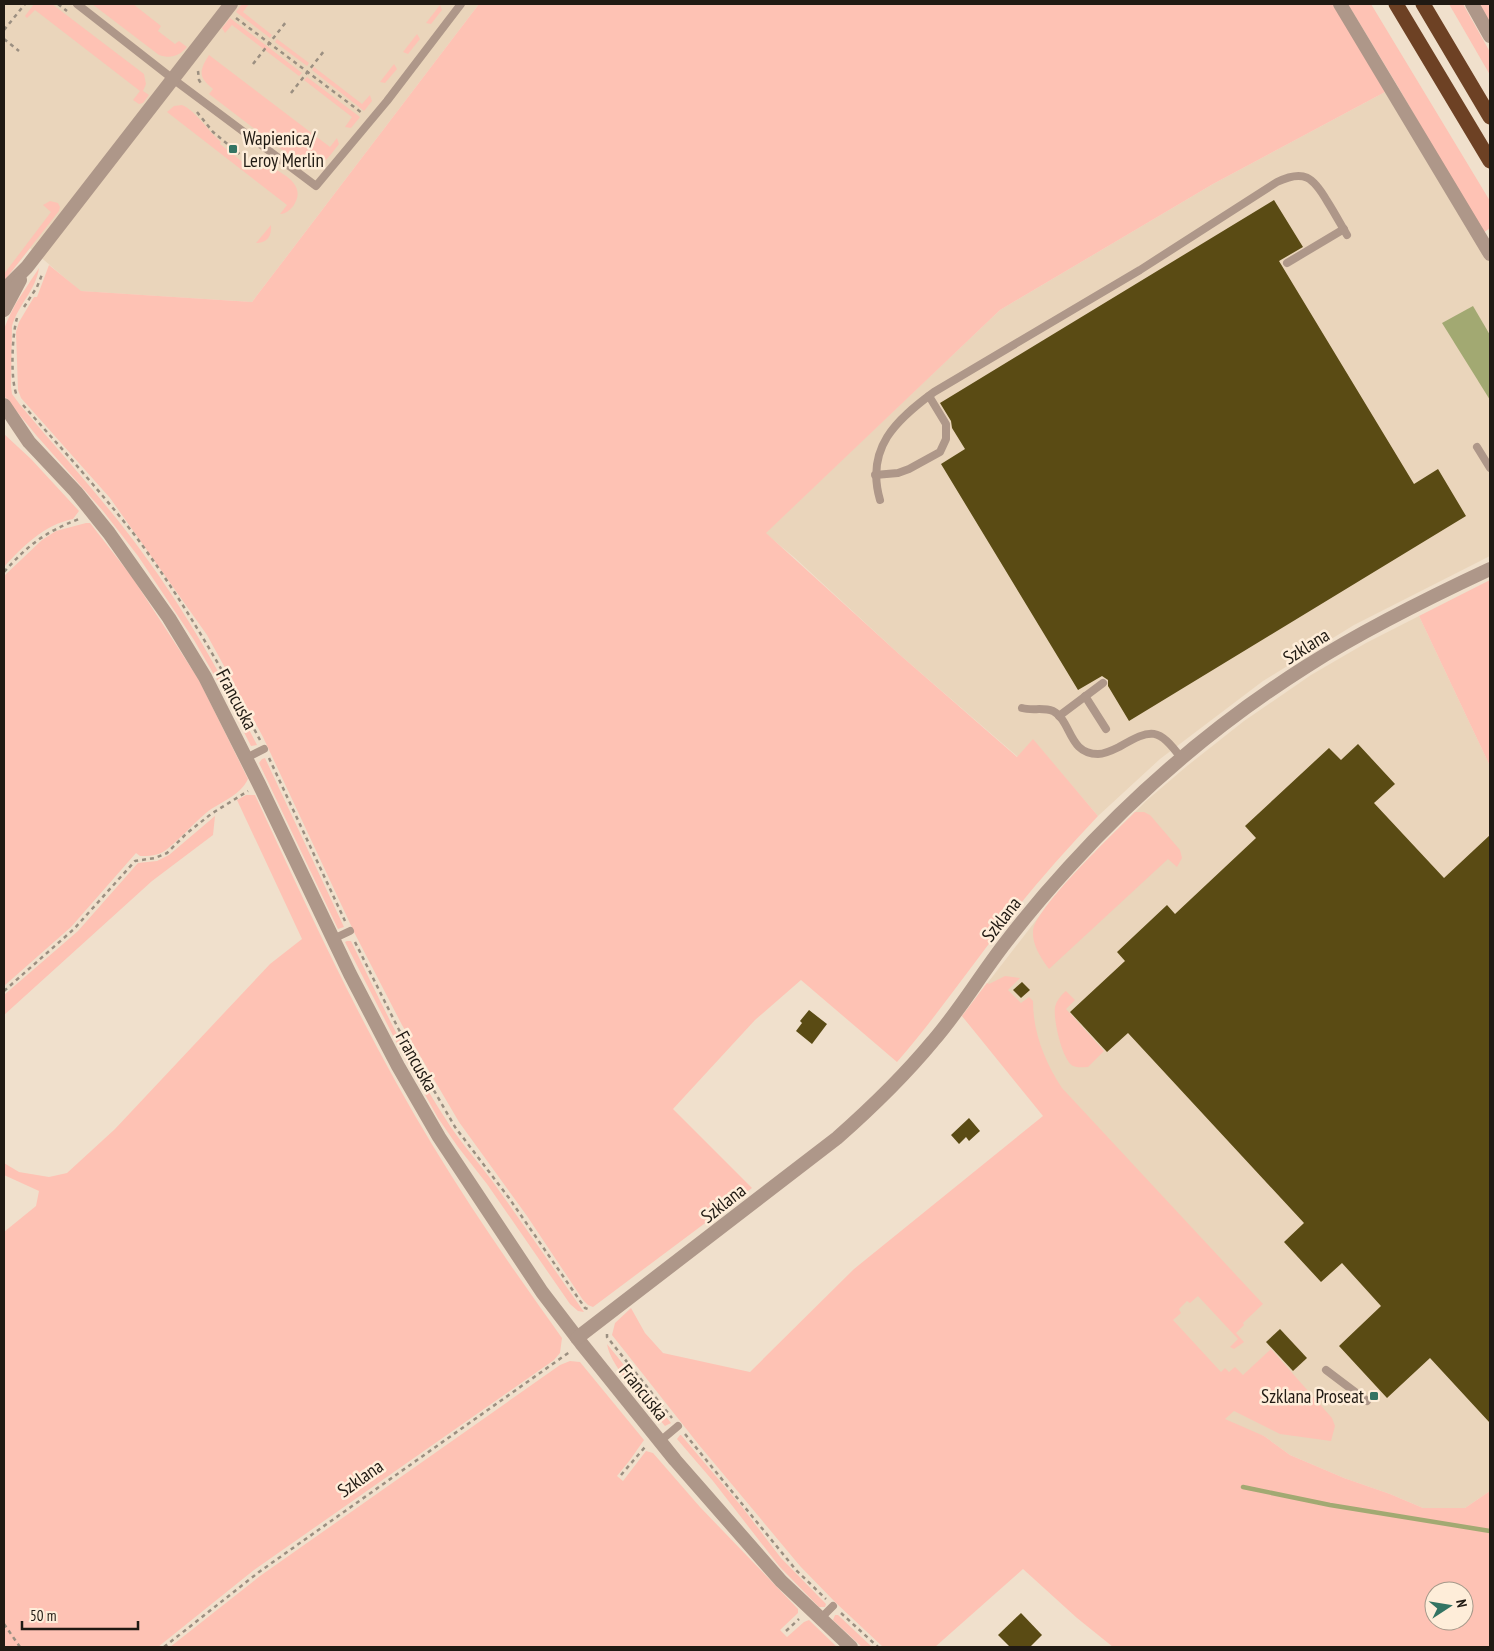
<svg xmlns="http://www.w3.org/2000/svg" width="1494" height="1651" viewBox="0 0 1494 1651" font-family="'PT Sans Narrow',sans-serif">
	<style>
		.built { fill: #ead5bb }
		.green { fill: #fec2b4; fill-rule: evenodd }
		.water { fill: #a2a972 }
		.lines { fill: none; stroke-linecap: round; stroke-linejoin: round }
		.stream { stroke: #a2a972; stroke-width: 4.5 }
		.building { fill: #5a4b14 }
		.path { stroke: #9b8f81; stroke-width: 2.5; stroke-dasharray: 4 4; stroke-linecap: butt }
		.service { stroke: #ae9789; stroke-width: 8 }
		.minor { stroke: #ae9789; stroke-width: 14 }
		.motorway { stroke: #6d4124; stroke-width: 15 }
		.poi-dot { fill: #337463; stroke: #feedd9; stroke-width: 2 }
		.labels { text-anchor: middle; stroke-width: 5; stroke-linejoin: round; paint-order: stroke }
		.poi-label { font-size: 19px; fill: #201a13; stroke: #feedd9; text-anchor: start }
		.street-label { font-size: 19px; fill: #201a13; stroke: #feedd9 }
	</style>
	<rect width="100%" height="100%" fill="#f0e0cc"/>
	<g class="built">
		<path d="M 4,4 L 479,4 L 252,302 L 80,291 L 30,248 L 4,281 Z"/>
		<path d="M 1385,92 L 1490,260 L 1490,556 L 1354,625 L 1263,681 L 1160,759 L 1098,816 L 1033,740 L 1018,757 L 899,654 L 795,558 L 765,533 L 1000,310 L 1213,184 Z"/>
		<path d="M 1419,616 L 1490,766 L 1490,1491 L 1465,1508 L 1423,1508 L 1390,1494 L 1344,1478 L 1290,1455 L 1264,1436 L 1085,1378 L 1173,1261 L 962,1016 L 1037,919 L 1075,873 L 1146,801 L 1187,766 L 1244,721 L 1311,675 L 1366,643 Z"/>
	</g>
	<g class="green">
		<path d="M 34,4 L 52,4 L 144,74 L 146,84 L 143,91 L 149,95 L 143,103 L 139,104 L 133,100 L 140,91 L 35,10 L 27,18 L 25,16 Z"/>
		<path d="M 92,4 L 133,4 L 161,26 L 158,31 L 175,44 L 179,41 L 187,47 C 179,56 171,59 159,55 Z"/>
		<path d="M 242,4 L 249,4 L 243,12 L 272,35 L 270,38 L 236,12 Z"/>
		<path d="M 479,4 L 1334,4 L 1385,92 L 1213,184 L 1000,310 L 766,533 L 899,654 L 1017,757 L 1033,739 L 1098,816 C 1068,848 1039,880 1012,914 C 973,963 938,1015 897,1062 L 801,980 L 755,1020 L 673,1109 L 752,1188 L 593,1307 L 588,1305 L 583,1300 L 527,1216 L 459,1122 L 402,1025 L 355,934 L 263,737 L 207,635 L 110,498 L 21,398 L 18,390 L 16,332 L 19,322 L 34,297 L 37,297 L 49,265 L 81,291 L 252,302 Z"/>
		<path d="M 1348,4 L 1371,4 L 1490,201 L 1490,228 L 1483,233 L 1397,85 Z"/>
		<path d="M 1449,4 L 1463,4 L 1490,52 L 1490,75 Z"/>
		<path d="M 1479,4 L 1490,4 L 1490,23 Z"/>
		<path d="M 440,5 L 442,10 L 431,24 L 426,23 Z"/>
		<path d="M 230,18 L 302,73 L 299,76 L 232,25 L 225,33 L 222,28 Z"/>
		<path d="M 417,34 L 420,39 L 408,54 L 403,52 Z"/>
		<path d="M 277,39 L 309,63 L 307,66 L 275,42 Z"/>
		<path d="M 209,55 L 330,147 L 337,138 L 339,144 C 327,159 320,173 299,163 L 209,94 L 213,89 C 198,77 199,71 209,55 Z"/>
		<path d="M 394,64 L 397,69 L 385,83 L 380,82 Z"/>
		<path d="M 314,67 L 362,104 L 370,95 L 372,101 L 364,111 L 312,70 Z"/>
		<path d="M 307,77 L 360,117 L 351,128 L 345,127 L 352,117 L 304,80 Z"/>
		<path d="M 182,105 C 196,111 208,131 221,142 L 220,144 L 245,164 L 247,162 L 256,168 L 261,162 C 275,170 307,181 295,203 C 292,209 286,214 280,214 L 287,205 L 167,112 L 174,106 Z"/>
		<path d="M 50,201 L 58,203 L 60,207 L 59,211 L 4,281 L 4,274 L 51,212 L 43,205 Z"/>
		<path d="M 271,225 C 272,236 267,243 256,243 Z"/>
		<path d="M 39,268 C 36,290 18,305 12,326 L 11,386 L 12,394 L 21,406 C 62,455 105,501 142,552 C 187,613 223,678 257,745 L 251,746 L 221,687 L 194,640 L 138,556 L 103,511 L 36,435 L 5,397 L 4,329 L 8,319 L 16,303 Z"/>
		<path d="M 4,434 L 31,459 L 79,511 L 73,519 C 44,525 23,546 4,567 Z"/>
		<path d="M 86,523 L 90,523 L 132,577 L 199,680 L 248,779 C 239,797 221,801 206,813 C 192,825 180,839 166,850 C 158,856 149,856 140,856 L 136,853 L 71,927 L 4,986 L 4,576 L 42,540 L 56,531 Z"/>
		<path d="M 1490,580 L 1490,766 L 1419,616 Z"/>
		<path d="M 265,758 L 344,927 L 338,929 L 259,763 L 262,759 Z"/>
		<path d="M 246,795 L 255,795 C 310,914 365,1034 433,1146 C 473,1212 517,1275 562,1338 L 560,1353 L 554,1360 L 254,1570 L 158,1647 L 4,1647 L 4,1232 L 36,1206 L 39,1191 L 4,1175 L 4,1163 L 19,1172 L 49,1177 L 67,1173 L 115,1129 L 270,964 L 302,939 L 237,800 Z"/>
		<path d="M 1135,812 L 1144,812 L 1150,815 L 1180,850 L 1182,858 L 1177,867 L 1168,859 L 1049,969 C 1041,958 1032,945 1033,931 C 1035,908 1115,832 1135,812 Z"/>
		<path d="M 215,816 L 213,835 L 152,881 L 4,1015 L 4,995 L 78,931 L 138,863 L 157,861 L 169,855 Z"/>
		<path d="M 347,941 L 351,941 C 380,1001 409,1062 445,1118 C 459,1141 477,1160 493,1182 C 524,1225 554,1269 584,1312 L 578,1311 L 570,1304 L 487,1184 L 458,1147 L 438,1118 L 404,1057 L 345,942 Z"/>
		<path d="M 1005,976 L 1020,978 L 1008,990 L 1021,1003 L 1029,997 L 1033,1001 C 1033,1033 1045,1062 1062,1088 L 1263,1304 L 1243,1323 L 1244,1325 L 1236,1333 L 1244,1342 L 1234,1349 L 1230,1347 L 1238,1339 L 1198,1296 L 1190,1303 L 1187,1301 L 1179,1309 L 1181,1313 L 1173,1320 L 1221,1372 L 1225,1368 L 1229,1372 L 1235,1367 L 1243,1375 L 1271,1349 L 1332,1418 L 1335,1426 L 1331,1441 L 1280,1434 L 1234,1411 L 1225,1419 L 1264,1436 L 1290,1455 L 1344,1478 L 1390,1494 L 1423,1508 L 1465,1508 L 1490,1491 L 1490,1647 L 1113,1647 L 1077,1618 L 1023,1569 L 935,1647 L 883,1647 L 836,1603 L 800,1566 L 699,1445 L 612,1335 L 615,1323 L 631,1308 L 645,1333 L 663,1353 L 750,1372 L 854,1269 L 1043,1116 L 962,1016 L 987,983 L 989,984 ZM 1434,1591 L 1464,1591 L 1464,1621 L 1434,1621 Z"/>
		<path d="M 1066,991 L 1075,1000 L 1066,1009 L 1104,1051 L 1088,1067 C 1083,1067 1078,1068 1073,1066 C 1062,1060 1053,1019 1055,1007 C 1057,1000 1061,995 1066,991 Z"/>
		<path d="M 607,1344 L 671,1423 L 665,1426 C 649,1406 610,1367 607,1344 Z"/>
		<path d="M 570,1361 L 580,1362 L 644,1440 L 630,1460 L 617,1476 L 623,1481 L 646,1451 L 653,1453 L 700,1507 L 798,1609 L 798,1613 L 780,1630 L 787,1637 L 804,1622 L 809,1620 L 837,1647 L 170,1647 L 260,1576 L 560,1365 Z"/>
		<path d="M 680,1435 L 681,1435 L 742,1507 L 781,1558 L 826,1604 L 825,1607 L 819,1607 L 779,1566 L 713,1481 L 677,1439 Z"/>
		<path d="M 835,1615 L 838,1615 L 872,1647 L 862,1647 L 833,1620 Z"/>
	</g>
	<path class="water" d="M 1473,306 L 1490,335 L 1490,400 L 1442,323 Z"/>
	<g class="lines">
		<path class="stream" d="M 1243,1487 L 1330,1505 L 1490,1531"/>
	</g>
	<g class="building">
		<path d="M 1274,200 L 1303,247 L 1279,261 L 1414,484 L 1438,469 L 1466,516 L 1129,721 L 1108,686 L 1108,680 L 1102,676 L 1078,690 L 941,464 L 965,449 L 952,428 L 951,421 L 940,403 Z"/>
		<path d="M 1358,744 L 1395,784 L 1374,803 L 1444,878 L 1490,835 L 1490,1423 L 1430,1358 L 1387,1398 L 1339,1346 L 1381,1306 L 1342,1263 L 1321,1282 L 1284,1242 L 1304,1223 L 1128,1033 L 1107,1052 L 1070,1012 L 1125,961 L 1117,952 L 1167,905 L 1175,914 L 1256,838 L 1245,826 L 1329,748 L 1341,760 Z"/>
		<path d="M 1022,982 L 1030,990 L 1021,998 L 1013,990 Z"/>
		<path d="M 809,1010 L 827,1024 L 812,1044 L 796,1031 L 802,1023 L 800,1021 Z"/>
		<path d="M 969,1118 L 980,1131 L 969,1141 L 966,1137 L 959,1144 L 951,1135 Z"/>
		<path d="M 1280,1329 L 1307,1358 L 1293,1371 L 1266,1342 Z"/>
		<path d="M 1021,1613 L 1042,1635 L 1030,1647 L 1010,1647 L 998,1635 Z"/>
	</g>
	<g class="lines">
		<g class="path">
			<path d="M 58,4 L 67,11"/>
			<path d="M 236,18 L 362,113"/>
			<path d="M 4,30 L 25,4"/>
			<path d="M 4,39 L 19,51"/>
			<path d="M 253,64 L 286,22"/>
			<path d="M 198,71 L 199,80 L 202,85"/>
			<path d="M 291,93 L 324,51"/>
			<path d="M 197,112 L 213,132 L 242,156"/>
			<path d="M 24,307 L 37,287 L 43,272"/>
			<path d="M 17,318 C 12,335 10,380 17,396"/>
			<path d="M 23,405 C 62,449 101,492 137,538 C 184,602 223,670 260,740"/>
			<path d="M 4,572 C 28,545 45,532 79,519"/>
			<path d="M 269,758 L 345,921"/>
			<path d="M 355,942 L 398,1028 L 455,1127 L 509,1198 L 585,1308 L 591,1310"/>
			<path d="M 4,991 L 74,929 L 135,861 L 155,858 L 167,853 L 186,834 L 211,814 L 248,791"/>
			<path d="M 607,1334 L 607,1337 L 672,1418"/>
			<path d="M 685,1434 L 796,1570 L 826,1599"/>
			<path d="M 621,1475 L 645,1447"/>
			<path d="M 841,1613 L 878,1647"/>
			<path d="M 4,1624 L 20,1647"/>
			<path d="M 786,1631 L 799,1619"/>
			<path d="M 164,1647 L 259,1572 L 571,1351"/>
		</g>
		<g class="service">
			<path d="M 77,4 L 173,79 L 316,186 L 387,101 L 461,4"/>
			<path d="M 1287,263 L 1344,229"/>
			<path d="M 1477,447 L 1490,468"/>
			<path d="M 875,475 L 898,473 L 909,469 L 940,452 L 946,439 L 946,424 L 929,396"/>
			<path d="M 880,500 C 865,448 896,420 934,392 L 1140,270 L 1277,182 C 1304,169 1313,177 1327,201 C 1334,212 1340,223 1347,235"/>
			<path d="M 1085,696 L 1106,729"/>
			<path d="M 1022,708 C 1032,711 1043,707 1053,711 C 1072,721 1068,754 1098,754 C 1105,754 1113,750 1119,747 C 1152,728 1158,727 1182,759"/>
			<path d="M 1059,716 L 1103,683"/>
			<path d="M 246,758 L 264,749"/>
			<path d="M 333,939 L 350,931"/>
			<path d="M 1326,1370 L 1367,1401"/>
			<path d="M 659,1442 L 678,1426"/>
			<path d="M 820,1619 L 833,1606"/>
		</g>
		<g class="minor">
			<path d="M 1340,4 L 1490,254"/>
			<path d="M 1472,4 L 1490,36"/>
			<path d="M 4,290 L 27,267 L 231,4"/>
			<path d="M 4,310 L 20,280"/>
			<path d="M 4,405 L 29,442 L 76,492 L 109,533 L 169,618 L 205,677 L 259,784 L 350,974 L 398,1066 L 439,1137 L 542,1292 L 581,1343 L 675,1460 L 781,1581 L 851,1647"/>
			<path d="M 577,1338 L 837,1138 C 871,1108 904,1076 933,1041 C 960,1010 981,974 1006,942 C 1026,916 1047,891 1069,867 C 1138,791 1220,721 1307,666 C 1365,629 1428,598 1490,569"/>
		</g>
		<g class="motorway">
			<path d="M 1396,4 L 1490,161"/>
			<path d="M 1423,4 L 1490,117"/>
		</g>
	</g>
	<g class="poi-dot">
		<rect x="228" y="144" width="10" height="10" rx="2.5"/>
		<rect x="1369" y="1391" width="10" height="10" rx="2.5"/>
	</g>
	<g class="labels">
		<g class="poi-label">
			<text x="243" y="145">Wapienica/<tspan x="243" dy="22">Leroy Merlin</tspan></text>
			<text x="1364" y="1403" text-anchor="end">Szklana Proseat</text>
		</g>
		<g class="street-label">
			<text transform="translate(1306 646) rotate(-32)" y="7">Szklana</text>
			<text transform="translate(237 699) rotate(62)" y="7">Francuska</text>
			<text transform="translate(1001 919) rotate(-52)" y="7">Szklana</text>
			<text transform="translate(417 1061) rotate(61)" y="7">Francuska</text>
			<text transform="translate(723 1203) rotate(-38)" y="7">Szklana</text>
			<text transform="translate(644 1392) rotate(51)" y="7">Francuska</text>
			<text transform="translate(360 1478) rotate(-35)" y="7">Szklana</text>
		</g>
	</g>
	<rect width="1494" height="1651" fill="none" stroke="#201a13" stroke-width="10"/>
	<g transform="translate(1449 1606) rotate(78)"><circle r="24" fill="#feedd9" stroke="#a5998a"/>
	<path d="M0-4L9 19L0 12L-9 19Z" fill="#337463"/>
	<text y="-8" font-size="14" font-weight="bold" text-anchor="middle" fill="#201a13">N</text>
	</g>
	<path d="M22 1621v8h116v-8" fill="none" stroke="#201a13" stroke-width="2.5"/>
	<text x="30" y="1621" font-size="15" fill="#201a13" stroke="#feedd9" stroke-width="4" paint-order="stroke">50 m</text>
</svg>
